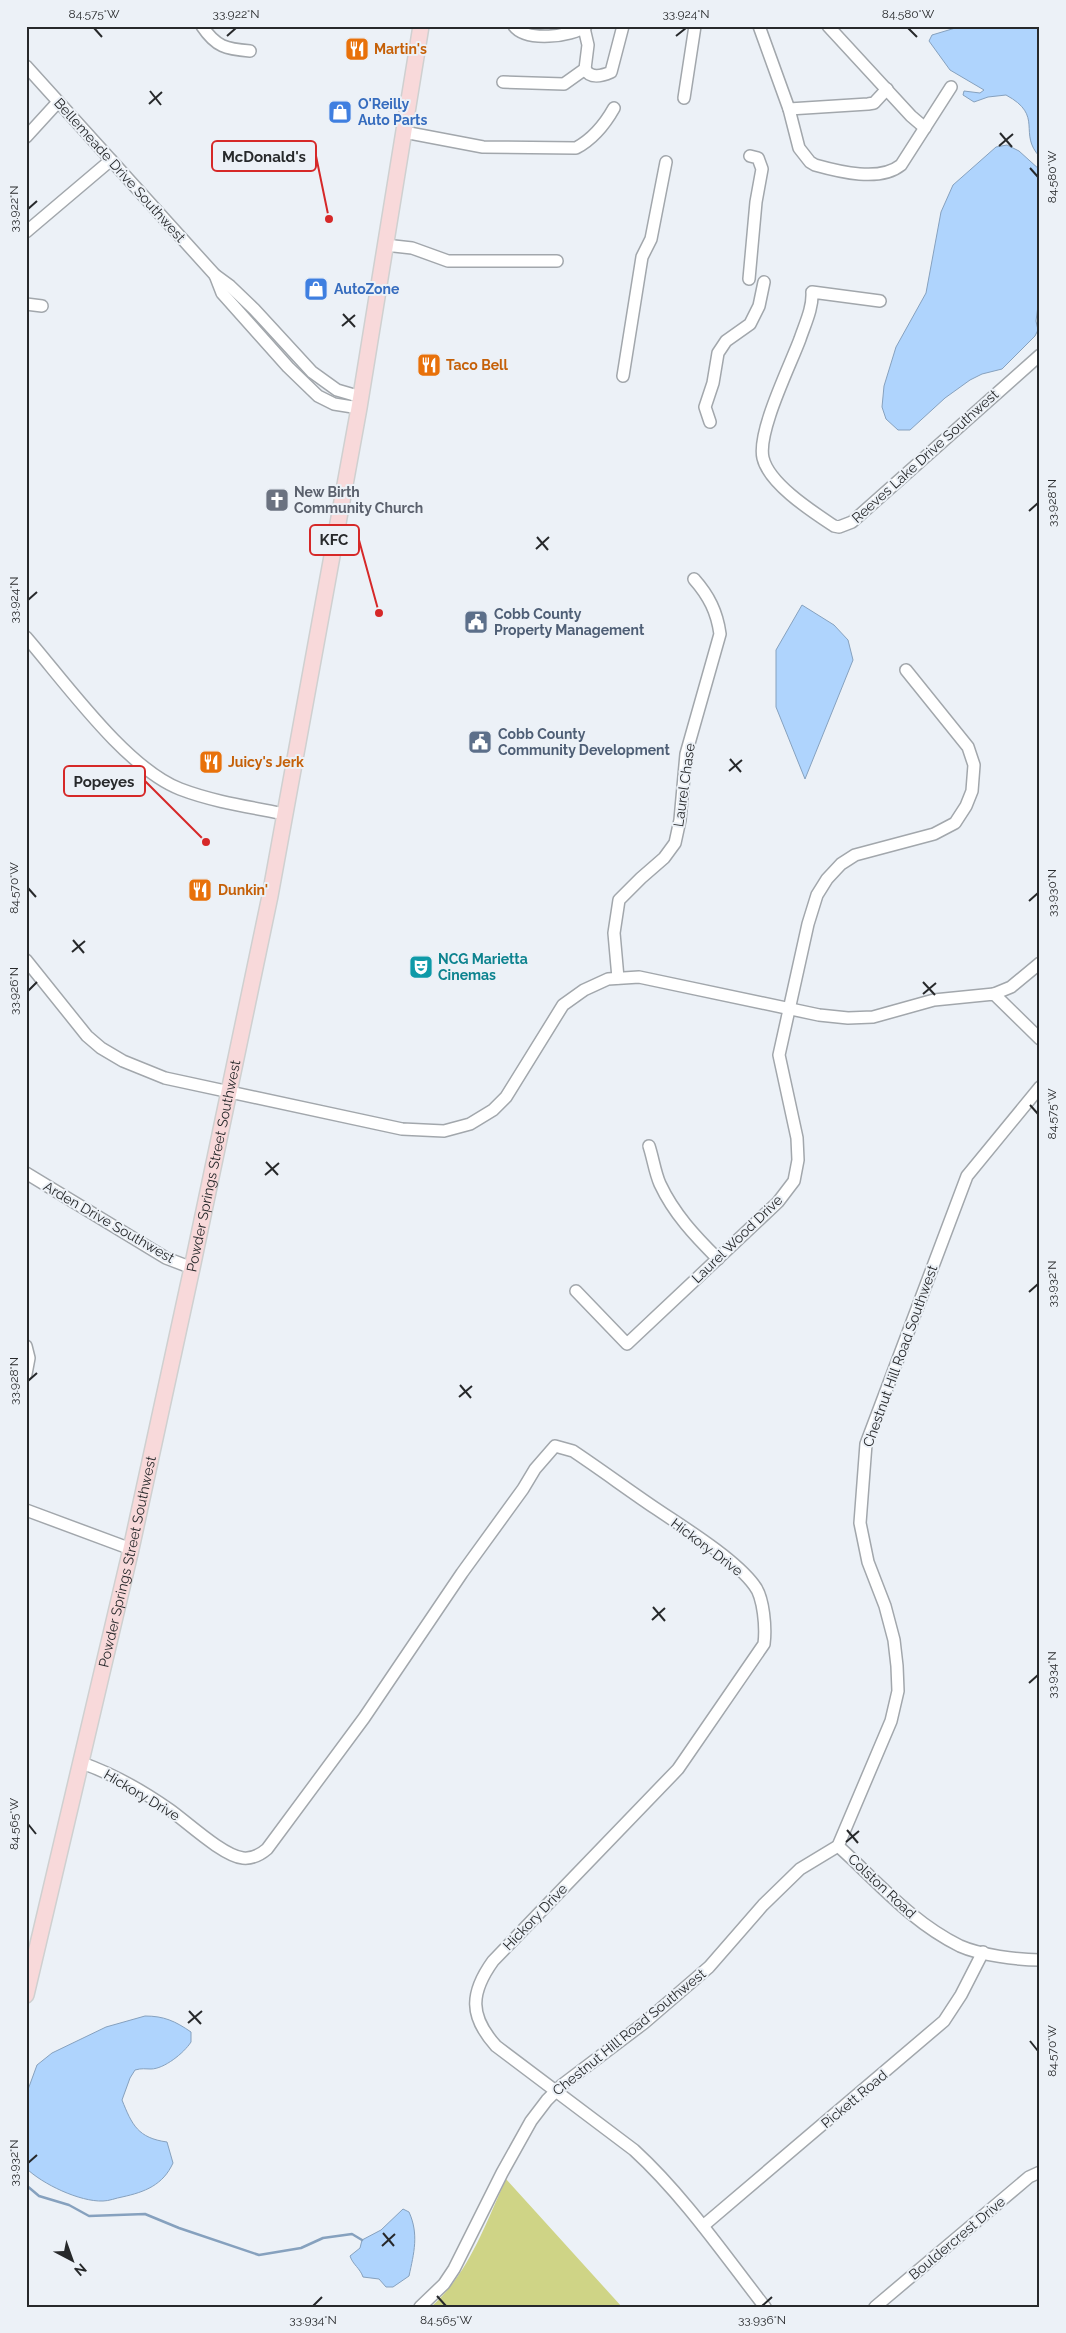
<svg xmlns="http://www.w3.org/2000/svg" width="1066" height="2333" viewBox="0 0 1066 2333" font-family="Raleway,sans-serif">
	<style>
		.green { fill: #cfd486 }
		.water { fill: #afd4fd; stroke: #86a1be }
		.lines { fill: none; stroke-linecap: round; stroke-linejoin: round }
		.stream { stroke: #86a1be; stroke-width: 2.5 }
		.minor-casing { stroke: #a2a7ac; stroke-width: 14 }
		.major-casing { stroke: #cfd0d0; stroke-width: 18 }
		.minor { stroke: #fff; stroke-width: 11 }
		.major { stroke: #f8d9da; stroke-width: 15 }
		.ticks { fill: none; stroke: #27292b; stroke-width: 2 }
		.labels { text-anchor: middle; stroke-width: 4; stroke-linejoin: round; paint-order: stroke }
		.food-label { font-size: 14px; font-weight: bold; fill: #c56008; stroke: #ecf1f7; text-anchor: start }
		.shop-label { font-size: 14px; font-weight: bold; fill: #366cbe; stroke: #ecf1f7; text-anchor: start }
		.street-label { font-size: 14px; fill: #27292b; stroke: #ecf1f7 }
		.worship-label { font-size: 14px; font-weight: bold; fill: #5b616d; stroke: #ecf1f7; text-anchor: start }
		.service-label { font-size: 14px; font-weight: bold; fill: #4e5e75; stroke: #ecf1f7; text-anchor: start }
		.culture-label { font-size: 14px; font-weight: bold; fill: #0d838f; stroke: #ecf1f7; text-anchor: start }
		.leader { fill: none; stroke: #d62828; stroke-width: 2 }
		.callout-dot { fill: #d62828; stroke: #ecf1f7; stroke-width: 2 }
		.callout { fill: #ecf1f7; stroke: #d62828; stroke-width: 2 }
		.callout-label { font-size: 15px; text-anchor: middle; font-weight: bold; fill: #27292b }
		.neatline { fill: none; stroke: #27292b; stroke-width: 2 }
		.ticks-label { font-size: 12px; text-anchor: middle; fill: #27292b }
	</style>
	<rect width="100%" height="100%" fill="#ecf1f7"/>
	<path class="green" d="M 506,2179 L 622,2307 L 431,2307 C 469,2273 485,2225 506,2179 Z"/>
	<g class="water">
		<path d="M 962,26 L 1040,26 L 1040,157 C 1017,133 1045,116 1006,95 L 988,97 L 974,102 L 963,95 L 964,91 L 980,93 L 984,90 L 950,70 L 929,41 L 932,35 Z"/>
		<path d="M 1007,145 L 1019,151 L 1040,170 L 1040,290 L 1036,321 L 1038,330 L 1035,336 L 1002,369 L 982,374 L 970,380 L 945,398 L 910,430 L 898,430 L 886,419 L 882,407 L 884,386 L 896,347 L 926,293 L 941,212 L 953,185 L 996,147 Z"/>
		<path d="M 802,605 L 834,625 L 848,640 L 853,660 L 805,779 L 776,707 L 776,650 Z"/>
		<path d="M 145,2016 C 164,2016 175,2021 191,2032 L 191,2042 C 184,2053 164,2069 151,2069 C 145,2069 142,2068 135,2070 L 130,2078 L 122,2100 C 132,2125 138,2138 167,2142 L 173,2163 C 163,2185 145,2192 122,2197 C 116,2198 109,2201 103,2201 C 80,2202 42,2184 26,2168 L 26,2095 L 37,2065 L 52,2053 L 106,2027 Z"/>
		<path d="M 403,2209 L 409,2212 C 419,2234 414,2253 409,2276 L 393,2287 L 386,2287 L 379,2279 L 363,2277 C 360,2268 353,2265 350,2256 L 360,2248 L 362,2240 L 381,2230 Z"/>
	</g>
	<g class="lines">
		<path class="stream" d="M 26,2185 L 39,2196 L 69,2205 L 89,2216 L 145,2214 L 179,2228 L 259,2255 L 301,2248 L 323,2238 L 352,2234 L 362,2240"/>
		<g class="minor-casing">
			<g id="minor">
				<path d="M 202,26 C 216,47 226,49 250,51"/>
				<path d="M 514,26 C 526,42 571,37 586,26"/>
				<path d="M 759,26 L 789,109 L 799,148 L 810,162 L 815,165 C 840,172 880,182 901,165 L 951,87"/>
				<path d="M 828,26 L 911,116 L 925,128"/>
				<path d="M 26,66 L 215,275 L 230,286 L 254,309 L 312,372 L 337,390 L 361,397"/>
				<path d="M 585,69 C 590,79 602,76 611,72 L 623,26"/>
				<path d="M 503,82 L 564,84 L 585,69 L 588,45 L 584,28"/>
				<path d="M 684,98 L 695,26"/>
				<path d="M 789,109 L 868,104 L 874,103 L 887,89"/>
				<path d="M 404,132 L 483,147 L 576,148 C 593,139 605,124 614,108"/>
				<path d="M 26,137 L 58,102"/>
				<path d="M 26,232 L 111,160"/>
				<path d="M 385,245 L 412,248 L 448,261 L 557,261"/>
				<path d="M 215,275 L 222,293 L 288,367 L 318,396 L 334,404 L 359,408"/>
				<path d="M 749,279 L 756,202 L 762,169 L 758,158 L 750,156"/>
				<path d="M 880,301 L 812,292 C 813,308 805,324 800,339 C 790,366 757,432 763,458 C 769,484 813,512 834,526 L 839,527 L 852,522 L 1040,355"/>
				<path d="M 26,304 L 42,306"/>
				<path d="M 623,376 L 642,257 L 651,239 L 666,162"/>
				<path d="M 710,422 L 705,407 L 713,383 L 718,353 L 726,341 L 750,324 L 759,306 L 764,282"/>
				<path d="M 26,637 C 65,682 126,768 180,789 C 214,802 250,807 285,814"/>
				<path d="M 26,960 L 87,1036 L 101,1048 L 123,1061 L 165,1078 L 402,1129 L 444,1131 L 470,1124 L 493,1110 L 506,1097 L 563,1005 L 584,990 L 608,979 L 639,977 L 819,1015 L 848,1018 L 873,1017 L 934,1000 L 994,994 L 1040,1039"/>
				<path d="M 618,978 L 614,933 L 619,900 L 641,878 L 664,858 L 675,843 L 680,820 L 686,754 L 720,634 C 717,612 709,596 694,579"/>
				<path d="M 994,994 L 1011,987 L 1040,963"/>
				<path d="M 649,1146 C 653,1158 655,1173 660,1184 C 674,1214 695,1236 718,1259"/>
				<path d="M 26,1173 L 166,1258 L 192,1268"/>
				<path d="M 576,1291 L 627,1344 L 778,1202 L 794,1181 L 798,1160 L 797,1138 L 779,1055 L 808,924 L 817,895 L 827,879 L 841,864 L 855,855 L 934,834 L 955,823 L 966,806 L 972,791 L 974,765 L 968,747 L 906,670"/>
				<path d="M 26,1346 L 29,1358 L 26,1374"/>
				<path d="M 26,1510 L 131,1549"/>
				<path d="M 82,1763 C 113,1774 143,1791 170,1810 C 187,1822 223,1856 243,1858 C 253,1859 260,1855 267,1849 L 364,1718 L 462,1573 L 523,1489 L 535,1469 L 555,1446 L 573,1451 C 600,1469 627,1489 655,1508 C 683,1527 734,1558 754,1585 C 764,1597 766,1629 764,1644 L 678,1769 L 493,1961 C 470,1993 469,2016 496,2046 L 634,2150 C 684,2196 723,2253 765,2307"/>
				<path d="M 838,1846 C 877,1881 911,1922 960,1946 C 980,1955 1018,1960 1040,1960"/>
				<path d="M 703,2226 L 944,2021 L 961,1995 L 983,1952"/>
				<path d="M 420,2307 L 444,2284 L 454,2269 L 502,2173 L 531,2121 L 547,2100 L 562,2085 L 644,2023 L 709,1967 L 763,1905 L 800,1869 L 838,1846 L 891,1721 L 898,1691 L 897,1666 L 894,1640 L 885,1606 L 868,1562 L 860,1523 L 866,1444 L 967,1176 L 1040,1087"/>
				<path d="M 875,2307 L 1029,2177 L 1040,2172"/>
			</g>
		</g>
		<g class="major-casing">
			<g id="major">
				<path id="s1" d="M 26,1995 L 131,1549 L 192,1268 L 270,896 L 359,408 L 421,26"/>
			</g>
		</g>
		<use href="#minor" class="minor"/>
		<use href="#major" class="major"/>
	</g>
	<path class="ticks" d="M 94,28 L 102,37M 908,28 L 917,37M 227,36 L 236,28M 676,36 L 686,28M 150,91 L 161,105M 149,104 L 162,92M 1000,133 L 1012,147M 999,146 L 1013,134M 1030,168 L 1038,177M 28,209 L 37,201M 343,314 L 355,327M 342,326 L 355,315M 1029,511 L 1038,503M 537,537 L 548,550M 536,549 L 549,537M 28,600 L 37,592M 730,759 L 741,772M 729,771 L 742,760M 28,888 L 36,897M 1029,901 L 1038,893M 73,940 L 84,953M 72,952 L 85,941M 923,982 L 935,995M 28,991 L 37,982M 923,994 L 936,983M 1030,1105 L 1038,1114M 266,1162 L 278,1175M 265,1175 L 279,1163M 1029,1292 L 1038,1284M 28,1381 L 37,1373M 460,1385 L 471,1398M 459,1397 L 472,1386M 653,1607 L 665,1621M 652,1620 L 665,1608M 1029,1683 L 1038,1675M 28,1824 L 36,1834M 847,1830 L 858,1843M 846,1842 L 859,1831M 189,2011 L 201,2024M 188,2023 L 202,2011M 1030,2041 L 1038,2051M 28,2163 L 37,2155M 383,2233 L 394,2246M 382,2246 L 395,2234M 437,2296 L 446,2306M 313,2306 L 322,2297M 762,2306 L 772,2297"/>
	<defs>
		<g id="restaurant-square" transform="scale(1.25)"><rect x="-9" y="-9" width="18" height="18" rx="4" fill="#e8710a" stroke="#ecf1f7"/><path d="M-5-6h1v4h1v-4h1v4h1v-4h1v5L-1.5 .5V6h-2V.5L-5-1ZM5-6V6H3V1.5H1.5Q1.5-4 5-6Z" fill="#fff"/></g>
		<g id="shop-square" transform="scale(1.25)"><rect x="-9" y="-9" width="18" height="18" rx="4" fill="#3f7fe0" stroke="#ecf1f7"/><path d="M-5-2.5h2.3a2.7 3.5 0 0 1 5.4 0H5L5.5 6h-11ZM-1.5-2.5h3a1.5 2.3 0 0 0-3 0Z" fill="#fff"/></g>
		<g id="church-square" transform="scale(1.25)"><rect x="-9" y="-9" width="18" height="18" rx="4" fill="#6b7280" stroke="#ecf1f7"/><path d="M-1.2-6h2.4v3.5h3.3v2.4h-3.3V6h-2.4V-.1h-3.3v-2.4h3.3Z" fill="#fff"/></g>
		<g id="civic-square" transform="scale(1.25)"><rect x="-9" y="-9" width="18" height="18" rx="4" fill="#5c6f8a" stroke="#ecf1f7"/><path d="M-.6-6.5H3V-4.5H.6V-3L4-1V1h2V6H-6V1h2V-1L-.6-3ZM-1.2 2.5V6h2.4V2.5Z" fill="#fff"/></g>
		<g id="theatre-square" transform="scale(1.25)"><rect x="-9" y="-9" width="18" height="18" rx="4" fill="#0f9aa8" stroke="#ecf1f7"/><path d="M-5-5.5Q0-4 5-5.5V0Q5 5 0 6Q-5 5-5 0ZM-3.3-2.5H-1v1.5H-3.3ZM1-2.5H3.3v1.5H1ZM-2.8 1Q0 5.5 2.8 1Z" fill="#fff"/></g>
	</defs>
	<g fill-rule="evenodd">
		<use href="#restaurant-square" x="357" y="49"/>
		<use href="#shop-square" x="340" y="112"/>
		<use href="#shop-square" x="316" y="289"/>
		<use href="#restaurant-square" x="429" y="365"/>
		<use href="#church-square" x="277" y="500"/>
		<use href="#civic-square" x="476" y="622"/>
		<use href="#civic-square" x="480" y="742"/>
		<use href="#restaurant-square" x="211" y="762"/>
		<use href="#restaurant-square" x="200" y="890"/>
		<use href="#theatre-square" x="421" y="967"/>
	</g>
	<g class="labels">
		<g class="food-label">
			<text x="374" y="54">Martin's</text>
			<text x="446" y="370">Taco Bell</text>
			<text x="228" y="767">Juicy's Jerk</text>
			<text x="218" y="895">Dunkin'</text>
		</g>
		<g class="shop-label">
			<text x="358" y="109">O'Reilly<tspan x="358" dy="16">Auto Parts</tspan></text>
			<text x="334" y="294">AutoZone</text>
		</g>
		<g class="street-label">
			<text transform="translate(120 170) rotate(48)" y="5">Bellemeade Drive Southwest</text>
			<text transform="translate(925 456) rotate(-42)" y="5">Reeves Lake Drive Southwest</text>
			<text transform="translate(684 785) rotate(-82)" y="5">Laurel Chase</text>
			<text dy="5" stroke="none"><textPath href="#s1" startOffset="850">Powder Springs Street Southwest</textPath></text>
			<text transform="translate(109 1222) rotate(30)" y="5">Arden Drive Southwest</text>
			<text transform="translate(737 1239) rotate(-44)" y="5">Laurel Wood Drive</text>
			<text transform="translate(900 1356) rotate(-70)" y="5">Chestnut Hill Road Southwest</text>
			<text transform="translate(707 1547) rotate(37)" y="5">Hickory Drive</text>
			<text dy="5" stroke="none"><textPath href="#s1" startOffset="445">Powder Springs Street Southwest</textPath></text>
			<text transform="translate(142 1795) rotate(31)" y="5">Hickory Drive</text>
			<text transform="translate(882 1886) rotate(43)" y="5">Colston Road</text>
			<text transform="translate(535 1917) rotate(-46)" y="5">Hickory Drive</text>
			<text transform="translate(629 2032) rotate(-39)" y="5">Chestnut Hill Road Southwest</text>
			<text transform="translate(854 2099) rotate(-40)" y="5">Pickett Road</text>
			<text transform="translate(957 2238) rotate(-40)" y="5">Bouldercrest Drive</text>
		</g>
		<g class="worship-label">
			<text x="294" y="497">New Birth<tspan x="294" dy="16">Community Church</tspan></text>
		</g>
		<g class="service-label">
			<text x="494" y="619">Cobb County<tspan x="494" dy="16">Property Management</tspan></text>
			<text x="498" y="739">Cobb County<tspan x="498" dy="16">Community Development</tspan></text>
		</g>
		<g class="culture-label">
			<text x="438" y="964">NCG Marietta<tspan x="438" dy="16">Cinemas</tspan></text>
		</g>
	</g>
	<path class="leader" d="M329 219L316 156M379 613L359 540M206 842L145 781"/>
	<g class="callout-dot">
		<circle cx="329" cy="219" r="5"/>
		<circle cx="379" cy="613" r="5"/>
		<circle cx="206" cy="842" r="5"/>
	</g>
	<g class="callout">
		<rect x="212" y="141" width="104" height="30" rx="5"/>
		<rect x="310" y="525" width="49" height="30" rx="5"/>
		<rect x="64" y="766" width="81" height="30" rx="5"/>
	</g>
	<g class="callout-label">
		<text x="264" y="162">McDonald's</text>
		<text x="334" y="545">KFC</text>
		<text x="104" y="787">Popeyes</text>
	</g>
	<rect width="1066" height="2333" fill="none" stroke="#ecf1f7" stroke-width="55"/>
	<g transform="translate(72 2260) rotate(139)" stroke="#ecf1f7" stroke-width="4" paint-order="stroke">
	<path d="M0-4L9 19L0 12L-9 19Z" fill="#27292b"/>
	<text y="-8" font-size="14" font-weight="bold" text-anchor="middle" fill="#27292b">N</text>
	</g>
	<rect x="28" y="28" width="1010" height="2278" class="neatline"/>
	<g class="ticks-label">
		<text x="94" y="18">84.575°W</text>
		<text x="236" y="18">33.922°N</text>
		<text x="686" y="18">33.924°N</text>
		<text x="908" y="18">84.580°W</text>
		<text transform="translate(1052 177) rotate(-90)" y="4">84.580°W</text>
		<text transform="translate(14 209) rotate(-90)" y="4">33.922°N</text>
		<text transform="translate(1052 503) rotate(-90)" y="4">33.928°N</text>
		<text transform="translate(14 600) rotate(-90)" y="4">33.924°N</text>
		<text transform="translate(14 888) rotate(-90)" y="4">84.570°W</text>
		<text transform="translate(1052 893) rotate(-90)" y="4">33.930°N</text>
		<text transform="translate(14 991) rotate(-90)" y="4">33.926°N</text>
		<text transform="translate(1052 1114) rotate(-90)" y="4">84.575°W</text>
		<text transform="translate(1052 1284) rotate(-90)" y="4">33.932°N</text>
		<text transform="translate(14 1381) rotate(-90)" y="4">33.928°N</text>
		<text transform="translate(1052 1675) rotate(-90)" y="4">33.934°N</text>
		<text transform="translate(14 1824) rotate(-90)" y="4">84.565°W</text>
		<text transform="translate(1052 2051) rotate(-90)" y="4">84.570°W</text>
		<text transform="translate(14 2163) rotate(-90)" y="4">33.932°N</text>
		<text x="313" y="2324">33.934°N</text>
		<text x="446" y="2324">84.565°W</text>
		<text x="762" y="2324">33.936°N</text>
	</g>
</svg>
